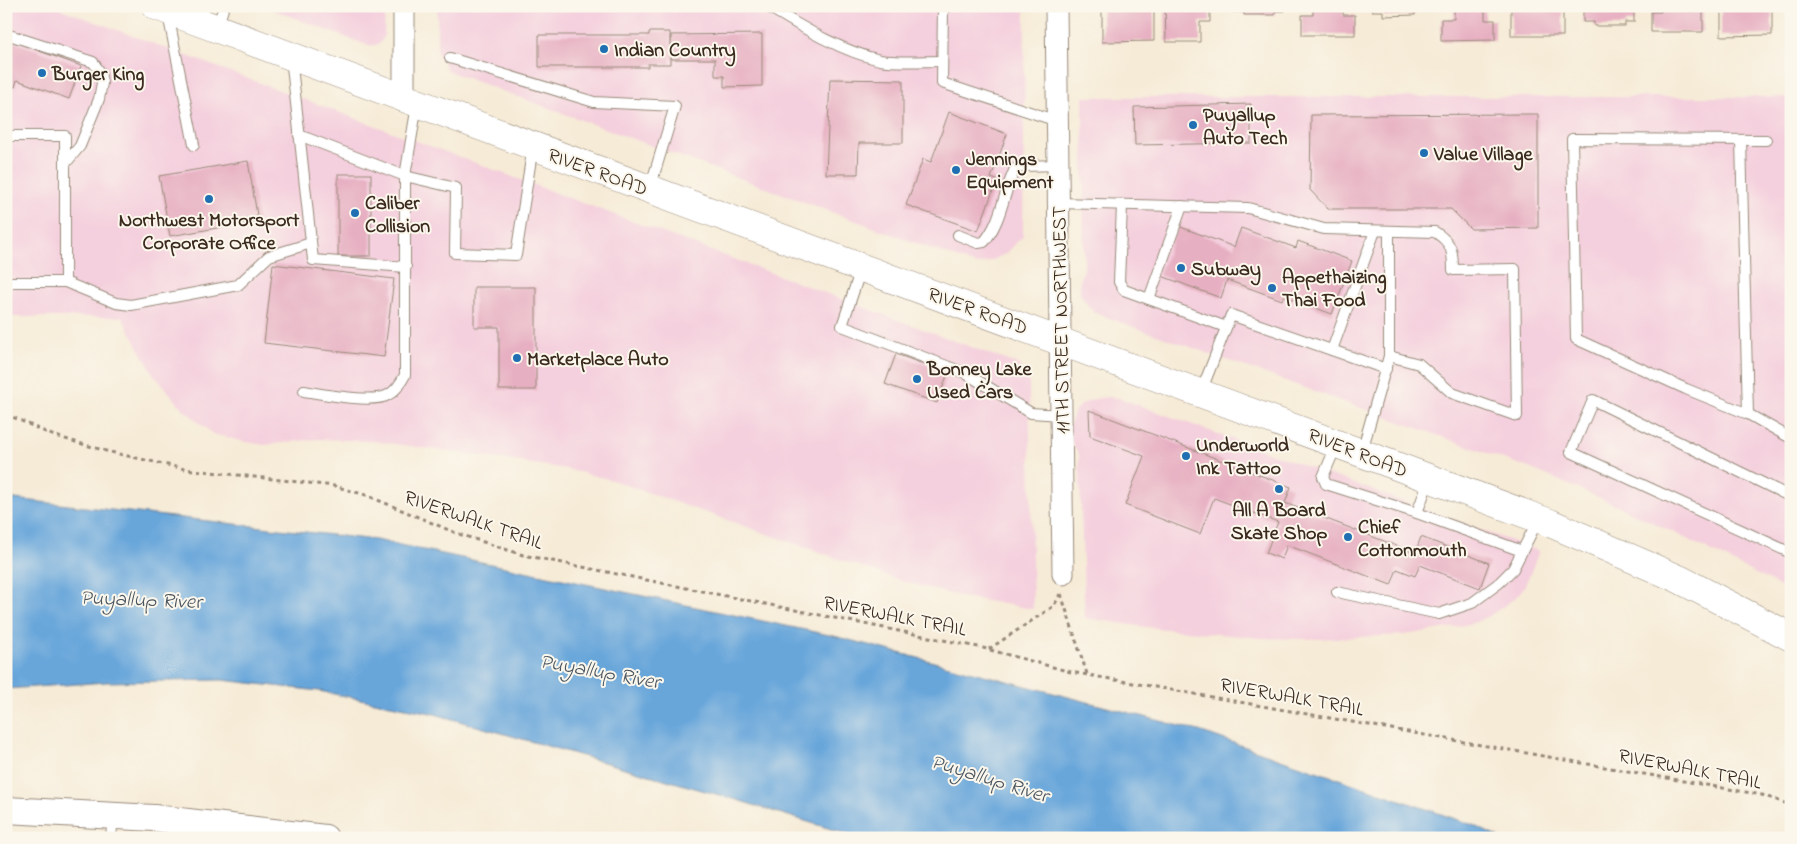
<svg xmlns="http://www.w3.org/2000/svg" width="1797" height="844" viewBox="0 0 1797 844" font-family="'Indie Flower',sans-serif">
	<style>
		.built { fill: #f4cfdd }
		.water { fill: #67a6da; stroke: #51687c }
		.building { fill: #e7b0c2 }
		.lines { fill: none; stroke-linecap: round; stroke-linejoin: round }
		.service-casing { stroke: #988a7a; stroke-width: 12 }
		.minor-casing { stroke: #988a7a; stroke-width: 23 }
		.tertiary-casing { stroke: #988a7a; stroke-width: 28 }
		.primary-casing { stroke: #988a7a; stroke-width: 29 }
		.path { stroke: #988a7a; stroke-width: 3; stroke-dasharray: 4 4; stroke-linecap: butt }
		.service { stroke: #fff; stroke-width: 10 }
		.minor { stroke: #fff; stroke-width: 21 }
		.tertiary { stroke: #fff; stroke-width: 26 }
		.primary { stroke: #fff; stroke-width: 28 }
		.poi-dot { fill: #1f6fb2; stroke: #fbf7ec; stroke-width: 2 }
		.labels { text-anchor: middle; stroke-width: 4; stroke-linejoin: round; paint-order: stroke }
		.poi-label { font-size: 20px; font-weight: bold; fill: #3b2a1e; stroke: #fbf7ec; text-anchor: start }
		.street-label { font-size: 20px; fill: #3b2a1e; stroke: #fbf7ec }
		.water-label { font-size: 21px; font-style: italic; fill: #4a5560; stroke: #fbf7ec }
	</style>
	<rect width="100%" height="100%" fill="#fbf7ec"/>
	<filter id="ink" filterUnits="userSpaceOnUse"><feTurbulence type="fractalNoise" baseFrequency=".02" numOctaves="2"/><feDisplacementMap in="SourceGraphic" scale="10" xChannelSelector="R" yChannelSelector="G"/><feConvolveMatrix kernelMatrix="1 2 1 2 8 2 1 2 1" color-interpolation-filters="sRGB"/></filter>
	<filter id="wash" filterUnits="userSpaceOnUse"><feTurbulence type="fractalNoise" baseFrequency=".0096" numOctaves="4" result="noise"/><feDisplacementMap in="SourceGraphic" scale="20" xChannelSelector="R" yChannelSelector="G"/><feGaussianBlur stdDeviation="1.12" result="paint"/><feColorMatrix in="noise" values="0 0 0 0 0 0 0 0 0 0 0 0 0 0 0 0 0 1.4 0 .05"/><feComposite in="paint" operator="in"/></filter>
	<g filter="url(#wash)">
		<rect width="100%" height="100%" fill="#f6ebd7"/>
		<g class="built">
			<path d="M 6,6 L 53,6 L 1019,365 L 1029,382 L 1033,609 L 963,597 L 902,581 L 612,480 L 566,469 L 502,459 L 373,441 L 317,439 L 264,445 L 241,441 L 213,434 L 184,410 L 154,375 L 122,317 L 6,317 Z"/>
			<path d="M 263,6 L 385,6 L 384,37 L 379,44 L 369,46 Z"/>
			<path d="M 437,6 L 1025,6 L 1023,236 L 1005,254 L 991,261 L 976,265 L 448,71 L 437,53 Z"/>
			<path d="M 1083,97 L 1791,97 L 1791,592 L 1679,535 L 1605,500 L 1529,468 L 1095,313 L 1088,306 L 1080,293 L 1080,278 L 1084,270 Z"/>
			<path d="M 1107,397 L 1119,398 L 1539,551 L 1530,574 L 1524,587 L 1515,598 L 1491,615 L 1476,622 L 1456,627 L 1404,635 L 1312,639 L 1260,638 L 1145,627 L 1085,618 L 1079,454 L 1069,438 L 1068,429 L 1075,410 L 1084,403 L 1095,399 Z"/>
		</g>
		<path class="water" d="M 6,498 L 376,540 L 834,636 L 1199,731 L 1473,825 L 1499,838 L 860,838 L 737,800 L 431,713 L 319,691 L 222,680 L 107,682 L 6,689 Z"/>
		<g id="blocks">
			<g class="building">
				<path d="M 1102,6 L 1154,6 L 1154,41 L 1102,42 Z"/>
				<path d="M 1165,6 L 1210,6 L 1210,22 L 1200,22 L 1200,42 L 1166,42 Z"/>
				<path d="M 1233,6 L 1285,6 L 1285,11 L 1275,11 L 1275,15 L 1244,15 L 1244,12 L 1233,12 Z"/>
				<path d="M 1313,6 L 1343,6 L 1343,15 L 1355,15 L 1355,35 L 1302,35 L 1302,15 L 1313,15 Z"/>
				<path d="M 1372,6 L 1424,6 L 1424,11 L 1415,11 L 1415,15 L 1383,16 L 1383,11 L 1372,11 Z"/>
				<path d="M 1454,6 L 1485,6 L 1485,20 L 1495,20 L 1495,40 L 1441,41 L 1441,19 L 1454,19 Z"/>
				<rect x="1511" y="6" width="52" height="30"/>
				<path d="M 1583,6 L 1634,6 L 1634,22 L 1625,22 L 1625,26 L 1594,26 L 1594,22 L 1583,22 Z"/>
				<path d="M 1661,6 L 1688,6 L 1688,11 L 1703,11 L 1703,32 L 1651,32 L 1651,12 L 1661,12 Z"/>
				<path d="M 1721,6 L 1772,6 L 1772,35 L 1721,36 Z"/>
				<path d="M 649,32 L 670,32 L 670,64 L 648,64 L 648,67 L 539,67 L 539,35 L 649,35 Z"/>
				<path d="M 762,34 L 762,86 L 724,87 L 724,76 L 715,76 L 715,59 L 671,59 L 671,35 Z"/>
				<path d="M 6,39 L 81,66 L 69,99 L 17,80 L 15,87 L 6,84 Z"/>
				<path d="M 830,79 L 903,80 L 903,143 L 859,143 L 858,174 L 826,174 Z"/>
				<path d="M 1251,104 L 1251,143 L 1135,145 L 1134,107 Z"/>
				<path d="M 949,112 L 1007,134 L 991,178 L 997,180 L 978,231 L 906,205 L 923,159 L 931,162 Z"/>
				<path d="M 1538,114 L 1538,228 L 1471,229 L 1451,209 L 1328,209 L 1310,190 L 1311,115 Z"/>
				<path d="M 248,161 L 258,221 L 170,236 L 159,176 Z"/>
				<rect x="338" y="174" width="33" height="82"/>
				<path d="M 1178,226 L 1234,247 L 1241,228 L 1296,248 L 1298,241 L 1352,261 L 1332,314 L 1284,296 L 1282,300 L 1227,280 L 1221,298 L 1159,275 Z"/>
				<path d="M 273,264 L 394,279 L 384,357 L 264,343 Z"/>
				<path d="M 474,287 L 536,287 L 536,390 L 499,390 L 499,327 L 474,327 Z"/>
				<path d="M 896,354 L 948,373 L 937,403 L 885,384 Z"/>
				<path d="M 1089,410 L 1291,487 L 1285,503 L 1415,553 L 1421,537 L 1489,563 L 1480,588 L 1420,565 L 1415,576 L 1397,569 L 1391,585 L 1287,545 L 1282,559 L 1266,553 L 1278,522 L 1214,498 L 1200,534 L 1125,505 L 1144,456 L 1090,436 Z"/>
			</g>
		</g>
	</g>
	<g filter="url(#ink)">
		<use href="#blocks" fill-opacity="0" stroke="#988a7a" stroke-width="1"/>
		<g class="lines">
			<g class="service-casing">
				<g id="service">
					<path d="M 767,6 C 802,27 840,51 880,60 C 897,63 924,61 942,61"/>
					<path d="M 943,6 L 942,83 L 1057,121"/>
					<path d="M 168,14 L 194,145"/>
					<path d="M 217,28 L 224,6"/>
					<path d="M 6,34 L 93,62 L 100,72 L 102,83 L 99,99 L 80,146 L 65,164"/>
					<path d="M 291,57 L 313,260 L 406,267"/>
					<path d="M 450,58 L 594,102 L 675,106 L 650,188"/>
					<path d="M 299,135 L 405,176 L 456,188 L 455,253 L 516,255 L 533,146"/>
					<path d="M 6,136 L 65,136 L 65,282"/>
					<path d="M 1741,140 L 1748,414"/>
					<path d="M 1766,140 L 1572,139 L 1576,339 L 1686,389 L 1748,414 L 1787,436 L 1791,436"/>
					<path d="M 1058,203 L 1248,208 L 1324,229 L 1435,232 C 1452,243 1453,251 1453,270 L 1515,269 L 1517,416 L 1452,393 L 1419,364 L 1389,356"/>
					<path d="M 1122,205 L 1119,282 L 1124,290 L 1226,327"/>
					<path d="M 958,235 L 978,243 L 984,242 C 1002,221 1003,193 1015,169 L 1024,166 L 1058,165"/>
					<path d="M 861,269 L 842,326 L 965,373 L 1031,413 L 1061,415"/>
					<path d="M 6,282 L 65,282 L 116,303 L 131,305 L 238,285 L 269,256 L 311,243"/>
					<path d="M 1149,299 L 1182,206"/>
					<path d="M 1332,350 L 1375,231"/>
					<path d="M 304,391 C 323,394 373,404 388,395 C 396,391 401,383 405,375 L 405,176 L 417,105"/>
					<path d="M 1201,392 L 1231,315 L 1386,369"/>
					<path d="M 1336,446 L 1323,477 L 1326,484 L 1417,513 L 1522,551"/>
					<path d="M 1362,451 L 1389,356 L 1389,231"/>
					<path d="M 1791,497 L 1593,400 L 1571,452 L 1791,553"/>
					<path d="M 1417,513 L 1429,480"/>
					<path d="M 1337,592 L 1439,614 L 1472,603 L 1499,583 L 1513,569 L 1538,520"/>
					<path d="M 111,838 L 113,816"/>
				</g>
			</g>
			<g class="minor-casing">
				<g id="minor">
					<path d="M 404,6 L 404,99"/>
					<path d="M 1056,6 L 1063,574"/>
				</g>
			</g>
			<g class="tertiary-casing">
				<path id="tertiary" d="M 6,810 L 154,818 L 325,838"/>
			</g>
			<g class="primary-casing">
				<path id="primary" d="M 156,6 L 1550,523 L 1679,579 L 1791,637"/>
			</g>
			<g class="path">
				<path d="M 6,414 L 52,435 L 106,451 L 185,469 L 334,486 L 366,495 L 456,533 L 523,555 L 983,648 L 1071,672 L 1762,795 L 1791,805"/>
				<path d="M 1061,594 L 1087,674"/>
				<path d="M 989,649 L 1054,606 L 1060,594"/>
			</g>
			<use href="#service" class="service"/>
			<use href="#minor" class="minor"/>
			<use href="#tertiary" class="tertiary"/>
			<use href="#primary" class="primary"/>
		</g>
	</g>
	<g class="poi-dot">
		<circle cx="604" cy="49" r="5"/>
		<circle cx="42" cy="73" r="5"/>
		<circle cx="1193" cy="125" r="5"/>
		<circle cx="1424" cy="153" r="5"/>
		<circle cx="956" cy="170" r="5"/>
		<circle cx="209" cy="199" r="5"/>
		<circle cx="355" cy="213" r="5"/>
		<circle cx="1181" cy="268" r="5"/>
		<circle cx="1272" cy="288" r="5"/>
		<circle cx="517" cy="358" r="5"/>
		<circle cx="917" cy="379" r="5"/>
		<circle cx="1186" cy="456" r="5"/>
		<circle cx="1279" cy="489" r="5"/>
		<circle cx="1348" cy="537" r="5"/>
	</g>
	<g class="labels">
		<g class="poi-label">
			<text x="614" y="56">Indian Country</text>
			<text x="52" y="80">Burger King</text>
			<text x="1203" y="121">Puyallup<tspan x="1203" dy="23">Auto Tech</tspan></text>
			<text x="1434" y="160">Value Village</text>
			<text x="966" y="165">Jennings<tspan x="966" dy="23">Equipment</tspan></text>
			<text x="365" y="209">Caliber<tspan x="365" dy="23">Collision</tspan></text>
			<text x="209" y="226" text-anchor="middle">Northwest Motorsport<tspan x="209" dy="23">Corporate Office</tspan></text>
			<text x="1191" y="275">Subway</text>
			<text x="1282" y="283">Appethaizing<tspan x="1282" dy="23">Thai Food</tspan></text>
			<text x="527" y="365">Marketplace Auto</text>
			<text x="927" y="375">Bonney Lake<tspan x="927" dy="23">Used Cars</tspan></text>
			<text x="1196" y="451">Underworld<tspan x="1196" dy="23">Ink Tattoo</tspan></text>
			<text x="1279" y="516" text-anchor="middle">All A Board<tspan x="1279" dy="23">Skate Shop</tspan></text>
			<text x="1358" y="533">Chief<tspan x="1358" dy="23">Cottonmouth</tspan></text>
		</g>
		<g class="street-label">
			<text transform="translate(598 171) rotate(20)" y="7">RIVER ROAD</text>
			<text transform="translate(978 310) rotate(20)" y="7">RIVER ROAD</text>
			<text transform="translate(1060 320) rotate(-91)" y="7">11TH STREET NORTHWEST</text>
			<text transform="translate(1358 452) rotate(21)" y="7">RIVER ROAD</text>
			<text transform="translate(474 519) rotate(19)" y="7">RIVERWALK TRAIL</text>
			<text transform="translate(895 615) rotate(11)" y="7">RIVERWALK TRAIL</text>
			<text transform="translate(1292 696) rotate(10)" y="7">RIVERWALK TRAIL</text>
			<text transform="translate(1690 768) rotate(11)" y="7">RIVERWALK TRAIL</text>
		</g>
		<g class="water-label">
			<text transform="translate(141 599) rotate(2)" y="7">Puyallup River</text>
			<text transform="translate(600 671) rotate(10)" y="7">Puyallup River</text>
			<text transform="translate(990 778) rotate(17)" y="7">Puyallup River</text>
		</g>
	</g>
	<rect width="1797" height="844" fill="none" stroke="#fbf7ec" stroke-width="25"/>
</svg>
